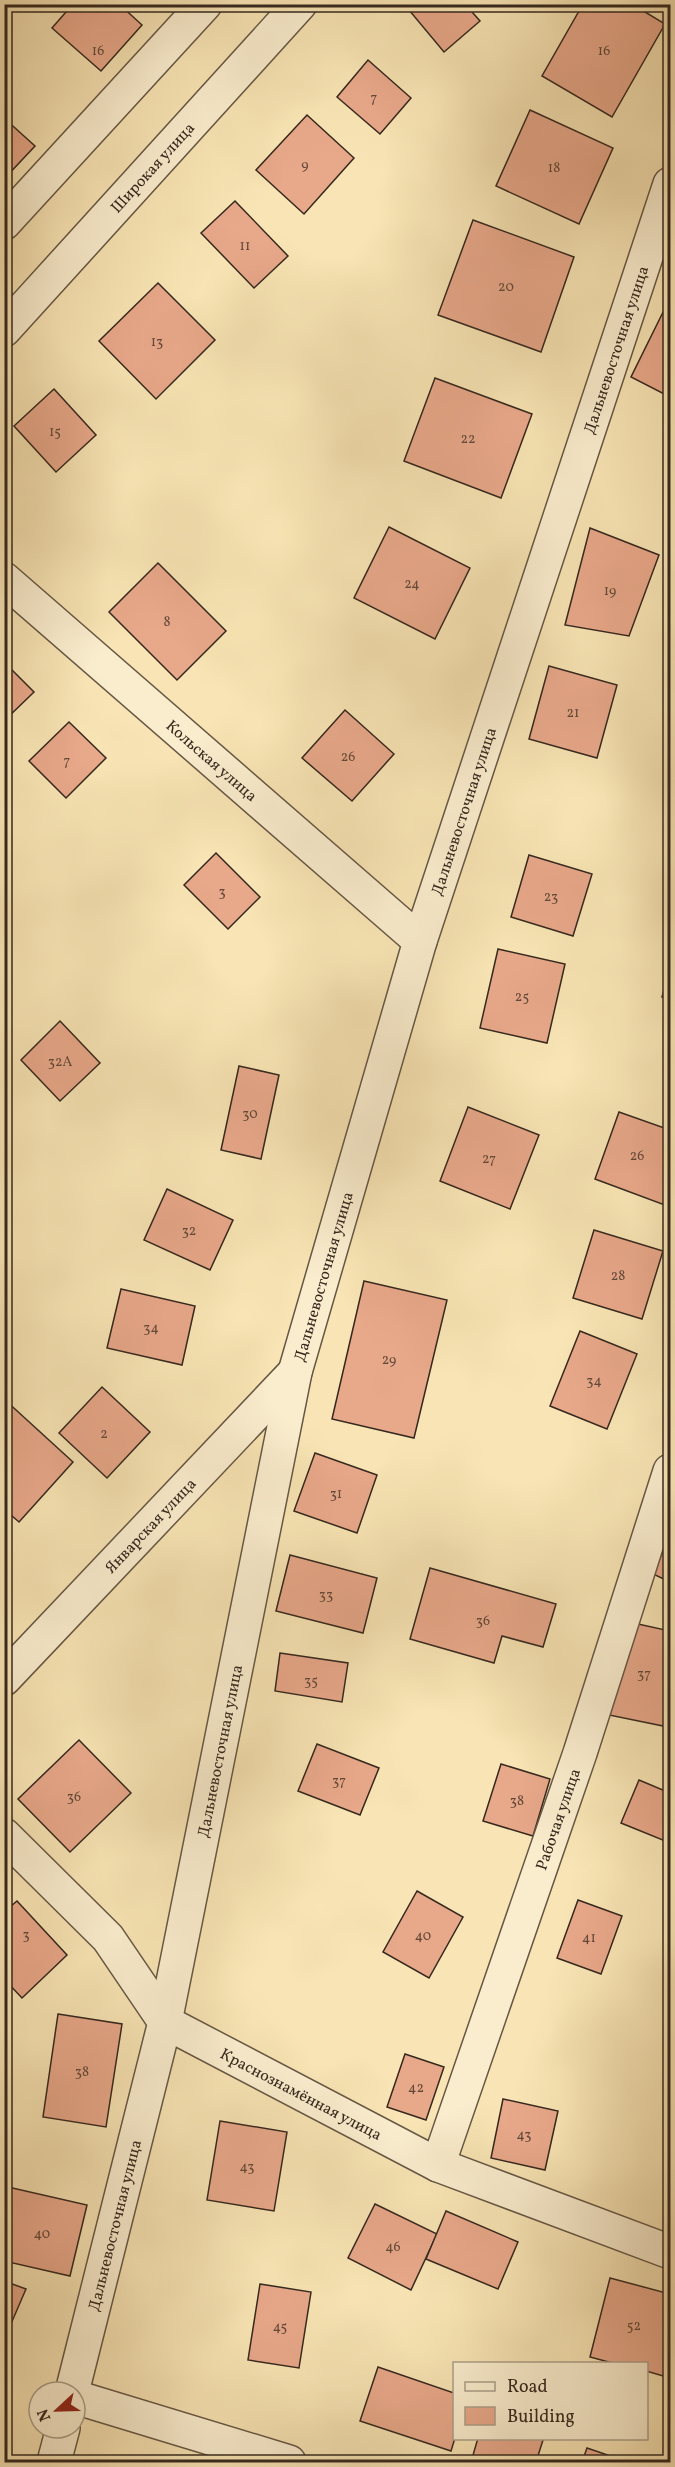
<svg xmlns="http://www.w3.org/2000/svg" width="675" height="2467" viewBox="0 0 675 2467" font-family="Vollkorn,serif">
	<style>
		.building { fill: #e8a88a; stroke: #35281e; stroke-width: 1.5 }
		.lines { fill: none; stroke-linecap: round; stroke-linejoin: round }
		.street-casing { stroke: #665744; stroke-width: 36 }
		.street { stroke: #faedce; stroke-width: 33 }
		.labels { text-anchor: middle; stroke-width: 4.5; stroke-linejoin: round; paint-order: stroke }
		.number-label { font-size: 14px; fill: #624839 }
		.street-label { font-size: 16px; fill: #35281e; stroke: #faedce }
	</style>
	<rect width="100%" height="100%" fill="#f8e4b4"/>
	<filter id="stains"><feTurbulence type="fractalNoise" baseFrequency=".00333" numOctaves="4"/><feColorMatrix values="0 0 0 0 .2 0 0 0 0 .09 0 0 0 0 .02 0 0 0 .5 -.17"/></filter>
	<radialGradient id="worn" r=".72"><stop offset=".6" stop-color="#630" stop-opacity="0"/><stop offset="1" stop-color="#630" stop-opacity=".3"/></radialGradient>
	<g class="building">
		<path d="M 73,4 L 119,4 L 142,25 L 101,71 L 52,28 Z"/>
		<path d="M 404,4 L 465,4 L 480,21 L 444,52 Z"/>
		<path d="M 583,4 L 632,4 L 665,24 L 612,117 L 542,76 Z"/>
		<path d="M 368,60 L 411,98 L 380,134 L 337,97 Z"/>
		<path d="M 530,110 L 613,148 L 579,224 L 496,186 Z"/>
		<path d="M 307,115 L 354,158 L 304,214 L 256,170 Z"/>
		<path d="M 4,118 L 35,146 L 4,179 Z"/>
		<path d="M 235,201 L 288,256 L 254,288 L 201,233 Z"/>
		<path d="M 473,220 L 574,257 L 541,352 L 438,315 Z"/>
		<path d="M 158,283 L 215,340 L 156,399 L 99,341 Z"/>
		<path d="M 670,298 L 670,397 L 631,377 Z"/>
		<path d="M 435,378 L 532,414 L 501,498 L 404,461 Z"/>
		<path d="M 54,389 L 96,435 L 56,472 L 14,426 Z"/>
		<path d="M 389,527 L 470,568 L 435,639 L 354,598 Z"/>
		<path d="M 590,528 L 659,555 L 629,636 L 565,625 Z"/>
		<path d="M 158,563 L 226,631 L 177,680 L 109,612 Z"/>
		<path d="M 4,662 L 34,692 L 4,721 Z"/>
		<path d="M 549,666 L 617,685 L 597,758 L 529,739 Z"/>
		<path d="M 345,710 L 394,754 L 352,801 L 302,758 Z"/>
		<path d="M 69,722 L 106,758 L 66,798 L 29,761 Z"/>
		<path d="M 216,853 L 260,897 L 228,929 L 184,885 Z"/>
		<path d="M 529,855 L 592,874 L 573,936 L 511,917 Z"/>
		<path d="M 498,949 L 565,964 L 547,1043 L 480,1028 Z"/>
		<path d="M 670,967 L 670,1000 L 662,997 Z"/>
		<path d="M 60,1021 L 100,1063 L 60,1101 L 21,1060 Z"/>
		<path d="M 239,1066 L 279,1075 L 261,1159 L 221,1150 Z"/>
		<path d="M 468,1107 L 539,1135 L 510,1209 L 440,1181 Z"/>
		<path d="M 619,1112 L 670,1130 L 670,1207 L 595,1179 Z"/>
		<path d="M 167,1189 L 233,1220 L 210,1270 L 144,1240 Z"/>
		<path d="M 594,1230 L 663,1251 L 642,1319 L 573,1298 Z"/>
		<path d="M 364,1281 L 447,1300 L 414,1438 L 332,1419 Z"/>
		<path d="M 121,1289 L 195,1306 L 182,1365 L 107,1348 Z"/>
		<path d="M 580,1331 L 637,1354 L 607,1429 L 550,1406 Z"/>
		<path d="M 102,1387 L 150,1432 L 107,1478 L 59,1433 Z"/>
		<path d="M 4,1399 L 73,1462 L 19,1522 L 4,1509 Z"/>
		<path d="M 315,1453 L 377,1475 L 357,1533 L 294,1511 Z"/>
		<path d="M 670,1535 L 670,1582 L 653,1574 Z"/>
		<path d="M 290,1555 L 377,1578 L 363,1633 L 276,1611 Z"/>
		<path d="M 430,1568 L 556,1604 L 543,1647 L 502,1636 L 494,1663 L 410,1639 Z"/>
		<path d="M 629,1622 L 670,1631 L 670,1715 L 668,1727 L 609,1715 Z"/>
		<path d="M 280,1653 L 348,1663 L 342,1702 L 275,1691 Z"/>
		<path d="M 79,1740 L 131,1793 L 70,1852 L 18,1799 Z"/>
		<path d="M 317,1744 L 379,1768 L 360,1815 L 298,1791 Z"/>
		<path d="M 501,1764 L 550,1779 L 533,1836 L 483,1821 Z"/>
		<path d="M 639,1780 L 670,1793 L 670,1843 L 621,1823 Z"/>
		<path d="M 417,1891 L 463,1917 L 429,1978 L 383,1952 Z"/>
		<path d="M 578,1900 L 622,1916 L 601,1974 L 557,1958 Z"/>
		<path d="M 17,1901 L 67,1955 L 22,1998 L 4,1979 L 4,1912 Z"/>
		<path d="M 58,2014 L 122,2024 L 106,2127 L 43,2117 Z"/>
		<path d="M 405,2054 L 444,2067 L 426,2120 L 387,2107 Z"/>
		<path d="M 503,2099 L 558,2111 L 545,2170 L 491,2158 Z"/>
		<path d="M 220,2121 L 287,2132 L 274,2211 L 207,2200 Z"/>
		<path d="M 8,2187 L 87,2205 L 70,2276 L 4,2261 L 4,2202 Z"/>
		<path d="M 375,2204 L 437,2234 L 411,2290 L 348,2258 Z"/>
		<path d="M 446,2211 L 518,2242 L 498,2289 L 426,2259 Z"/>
		<path d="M 610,2278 L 670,2294 L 670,2378 L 646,2371 L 646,2364 L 616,2364 L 590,2357 Z"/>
		<path d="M 4,2281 L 26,2289 L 4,2340 Z"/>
		<path d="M 260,2284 L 311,2292 L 299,2368 L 248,2360 Z"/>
		<path d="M 378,2367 L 454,2393 L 455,2438 L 451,2451 L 360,2421 Z"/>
		<path d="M 478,2438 L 540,2438 L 543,2440 L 536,2462 L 471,2462 Z"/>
		<path d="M 587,2448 L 628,2462 L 582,2462 Z"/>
	</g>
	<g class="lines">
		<g class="street-casing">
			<g id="street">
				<path d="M 4,223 L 205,4"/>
				<path id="s1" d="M 4,330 L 300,4"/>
				<path id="s2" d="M 4,579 L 420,941"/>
				<path id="s3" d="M 4,1679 L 295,1372"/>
				<path id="s4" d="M 4,1835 L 108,1938 L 165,2022 L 438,2165 L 670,2252"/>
				<path id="s5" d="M 438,2165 L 580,1753 L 670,1471"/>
				<path id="s6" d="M 72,2392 L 165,2022 L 295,1372 L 420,941 L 670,184"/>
				<path d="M 75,2397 L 289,2462"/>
				<path d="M 54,2462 L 63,2428"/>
			</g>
		</g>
		<use href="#street" class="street"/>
	</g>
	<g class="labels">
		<g class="number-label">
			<text x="98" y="55">16</text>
			<text x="604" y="55">16</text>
			<text x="374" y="102">7</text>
			<text x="305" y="169">9</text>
			<text x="554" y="172">18</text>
			<text x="245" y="250">11</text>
			<text x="506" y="291">20</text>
			<text x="157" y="346">13</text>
			<text x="55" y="436">15</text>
			<text x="468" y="443">22</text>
			<text x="412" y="588">24</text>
			<text x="610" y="595">19</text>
			<text x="167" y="626">8</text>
			<text x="573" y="717">21</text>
			<text x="348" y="761">26</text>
			<text x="67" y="765">7</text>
			<text x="222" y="896">3</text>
			<text x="551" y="901">23</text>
			<text x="522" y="1001">25</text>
			<text x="60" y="1066">32А</text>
			<text x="250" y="1118">30</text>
			<text x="637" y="1160">26</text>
			<text x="489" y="1163">27</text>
			<text x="189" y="1235">32</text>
			<text x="618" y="1280">28</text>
			<text x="151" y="1332">34</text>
			<text x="389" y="1364">29</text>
			<text x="594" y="1385">34</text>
			<text x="104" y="1438">2</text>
			<text x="336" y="1498">31</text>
			<text x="326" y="1599">33</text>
			<text x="483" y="1625">36</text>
			<text x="644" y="1678">37</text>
			<text x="311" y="1685">35</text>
			<text x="339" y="1785">37</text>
			<text x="74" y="1801">36</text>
			<text x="517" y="1805">38</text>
			<text x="26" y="1939">3</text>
			<text x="423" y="1940">40</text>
			<text x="589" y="1942">41</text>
			<text x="82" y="2076">38</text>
			<text x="416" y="2092">42</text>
			<text x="524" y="2139">43</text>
			<text x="247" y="2171">43</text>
			<text x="42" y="2238">40</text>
			<text x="393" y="2251">46</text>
			<text x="634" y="2330">52</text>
			<text x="280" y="2331">45</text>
		</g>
		<g class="street-label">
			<text dy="6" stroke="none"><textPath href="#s1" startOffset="220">Широкая улица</textPath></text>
			<text dy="6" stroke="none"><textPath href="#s6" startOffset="2116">Дальневосточная улица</textPath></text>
			<text dy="6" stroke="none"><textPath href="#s2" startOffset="276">Кольская улица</textPath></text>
			<text dy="6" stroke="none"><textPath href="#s6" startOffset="1630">Дальневосточная улица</textPath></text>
			<text dy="6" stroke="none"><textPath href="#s6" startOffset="1144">Дальневосточная улица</textPath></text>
			<text dy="6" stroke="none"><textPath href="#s3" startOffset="212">Январская улица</textPath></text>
			<text dy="6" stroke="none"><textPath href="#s6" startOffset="658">Дальневосточная улица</textPath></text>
			<text dy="6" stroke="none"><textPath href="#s5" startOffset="366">Рабочая улица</textPath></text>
			<text dy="6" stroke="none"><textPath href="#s4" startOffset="402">Краснознамённая улица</textPath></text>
			<text dy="6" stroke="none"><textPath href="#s6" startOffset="172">Дальневосточная улица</textPath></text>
		</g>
	</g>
	<rect width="675" height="2467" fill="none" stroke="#f8e4b4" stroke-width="24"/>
	<rect x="6" y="6" width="663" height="2455" fill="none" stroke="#35281e" stroke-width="3"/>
	<rect x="12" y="12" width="651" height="2443" fill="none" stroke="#35281e" stroke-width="1.5"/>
	<rect x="453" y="2362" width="195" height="78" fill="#faedce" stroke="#ab9e88" stroke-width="1.5"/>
	<rect x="465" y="2382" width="30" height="9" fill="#faedce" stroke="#ab9e88" stroke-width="1.5"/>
	<text x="507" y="2392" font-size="18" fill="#35281e">Road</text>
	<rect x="465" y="2407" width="30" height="18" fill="#e8a88a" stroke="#ab9e88" stroke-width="1.5"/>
	<text x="507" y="2422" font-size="18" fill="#35281e">Building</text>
	<g transform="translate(57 2410) rotate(248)"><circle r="28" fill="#faedce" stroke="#ab9e88" stroke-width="1.5"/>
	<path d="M0-4.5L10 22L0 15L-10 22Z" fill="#8f2418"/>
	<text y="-9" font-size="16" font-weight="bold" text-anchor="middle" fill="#35281e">N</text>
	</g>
	<rect width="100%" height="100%" filter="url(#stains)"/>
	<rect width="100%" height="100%" fill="url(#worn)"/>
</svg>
